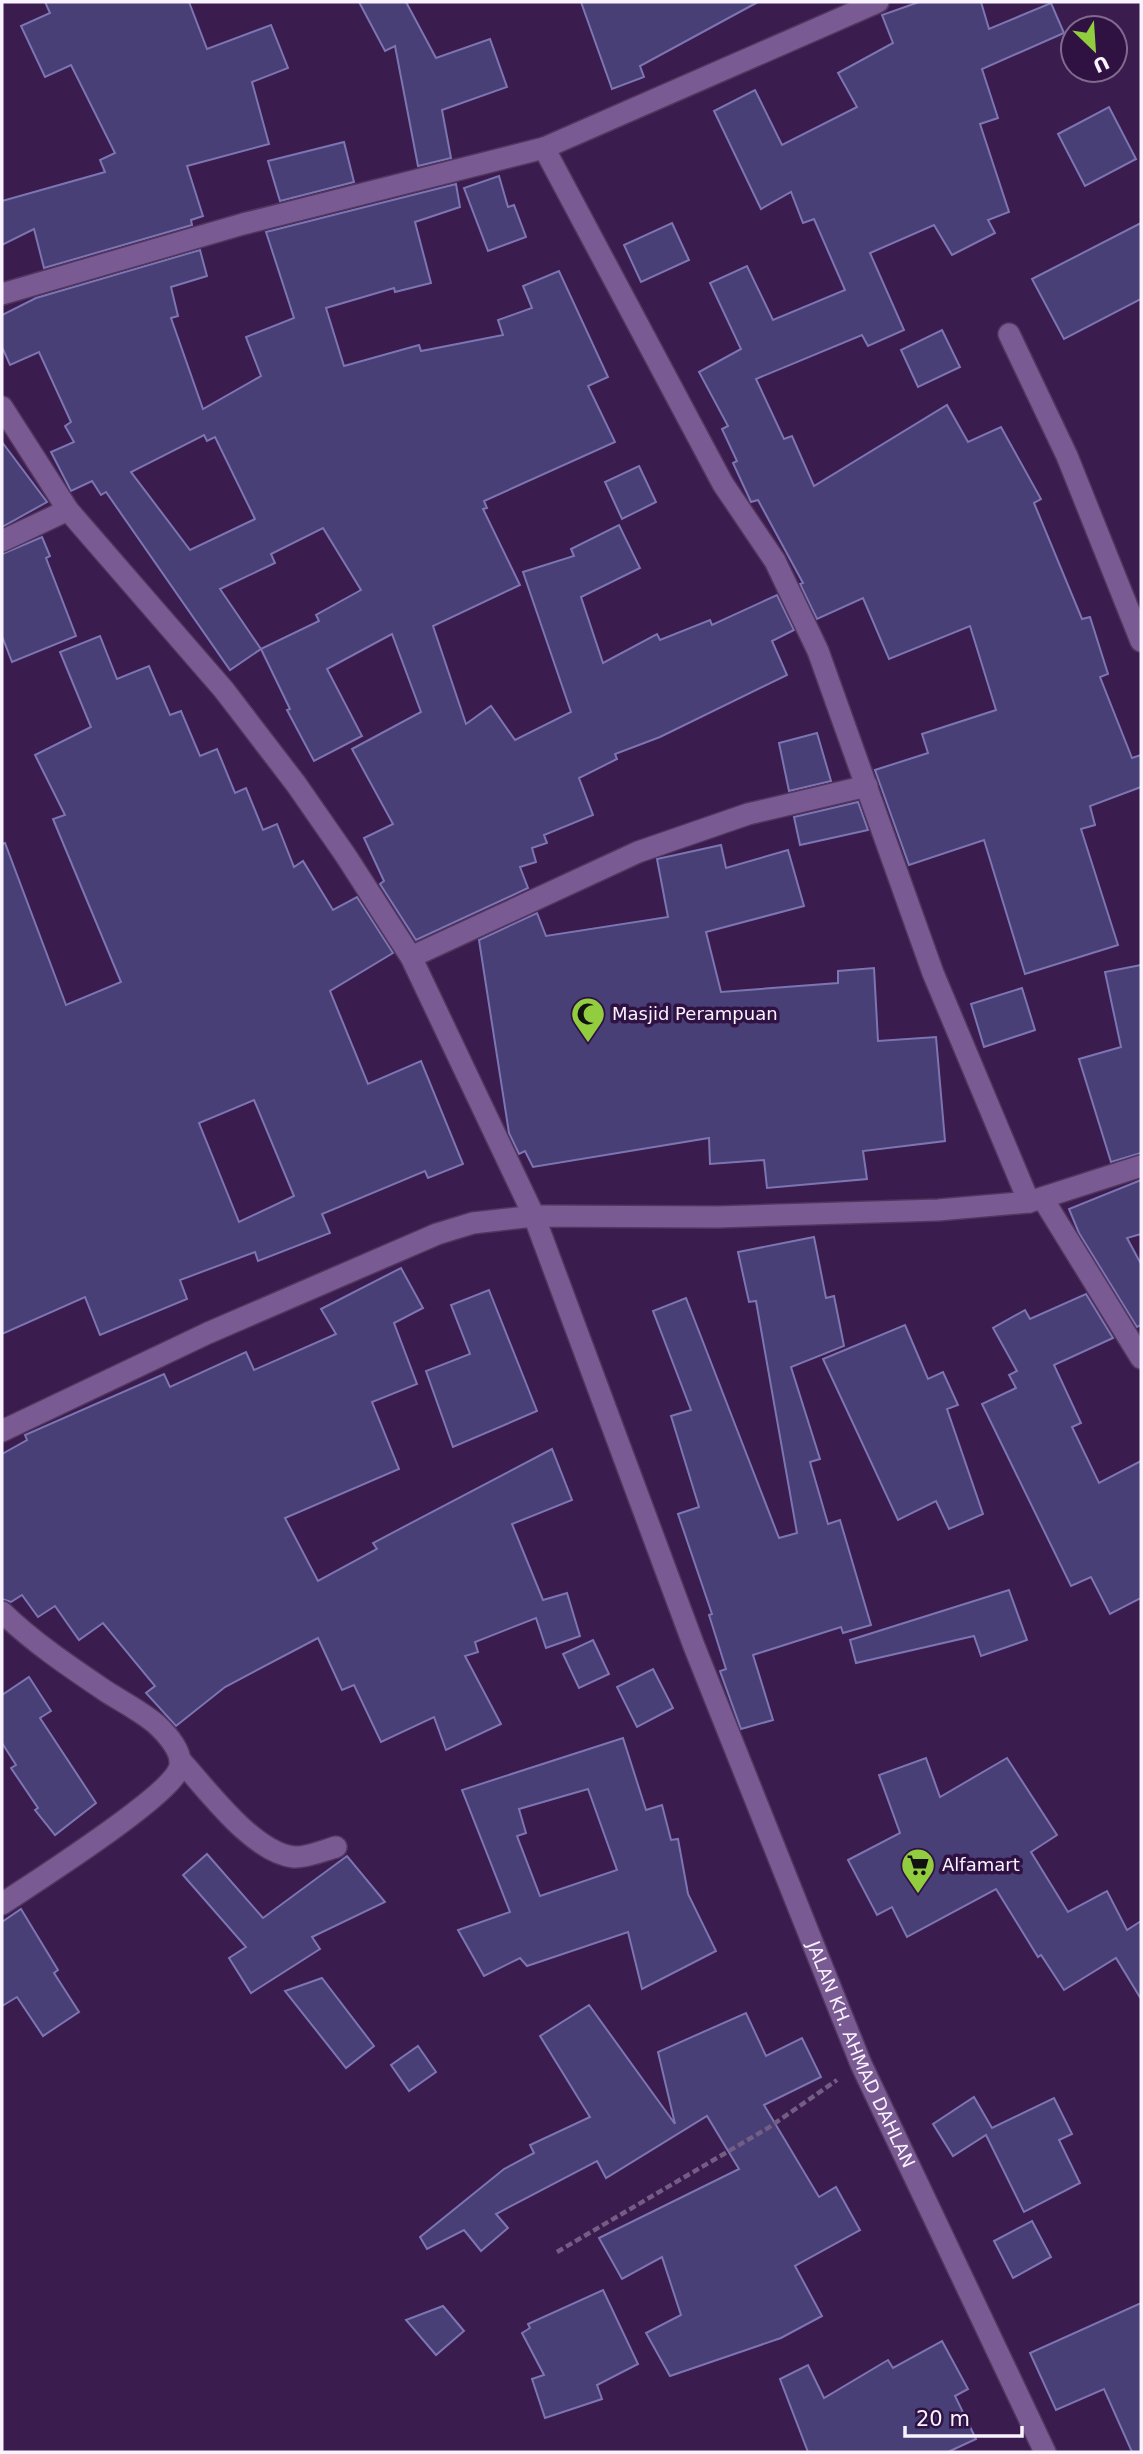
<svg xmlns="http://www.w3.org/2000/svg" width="1143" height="2454" viewBox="0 0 1143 2454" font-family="'DejaVu Sans',sans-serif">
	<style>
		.building { fill: #493f77; stroke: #7d75b2; stroke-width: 2; fill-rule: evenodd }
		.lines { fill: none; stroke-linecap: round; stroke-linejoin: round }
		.minor-casing { stroke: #51375f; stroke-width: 24 }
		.tertiary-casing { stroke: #51375f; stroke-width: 24 }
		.path { stroke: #745d84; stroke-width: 4.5; stroke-dasharray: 7 3.5; stroke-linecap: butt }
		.minor { stroke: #7a5a92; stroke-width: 21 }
		.tertiary { stroke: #7a5a92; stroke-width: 21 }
		.labels { text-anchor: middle; stroke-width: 7; stroke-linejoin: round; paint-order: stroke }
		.poi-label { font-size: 18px; fill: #f9f2ff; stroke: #2f1142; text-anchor: start }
		.street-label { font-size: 18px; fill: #f9f2ff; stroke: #2f1142 }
	</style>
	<rect width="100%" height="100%" fill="#3a1c4e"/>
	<g class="building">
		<path d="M 45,2 L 189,2 L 207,49 L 271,25 L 288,68 L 252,82 L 269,144 L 187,166 L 203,216 L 191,220 L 192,225 L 44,268 L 34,229 L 2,245 L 2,201 L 105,172 L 100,160 L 115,153 L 71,65 L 45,77 L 21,26 L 50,13 Z"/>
		<path d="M 359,2 L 406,2 L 436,58 L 490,39 L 507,87 L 442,110 L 451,158 L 418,166 L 395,46 L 385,51 Z"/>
		<path d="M 581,2 L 758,2 L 640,66 L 644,77 L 612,89 Z"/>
		<path d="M 919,2 L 981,2 L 989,29 L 1051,3 L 1064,33 L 982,69 L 998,118 L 980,124 L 1009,212 L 988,220 L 995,233 L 952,255 L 934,225 L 870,253 L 904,330 L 868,346 L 862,335 L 756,379 L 784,439 L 792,436 L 814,486 L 947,405 L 968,442 L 1001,427 L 1041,499 L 1034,503 L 1082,619 L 1090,617 L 1108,674 L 1100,677 L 1132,758 L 1141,755 L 1141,787 L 1090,806 L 1095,825 L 1081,829 L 1118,945 L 1025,974 L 984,840 L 909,865 L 875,770 L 928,753 L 922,734 L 996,710 L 970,626 L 889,659 L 863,598 L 817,619 L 800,584 L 803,583 L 758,500 L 751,502 L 733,463 L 737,461 L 722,429 L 728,426 L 699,372 L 741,349 L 710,283 L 747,266 L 773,320 L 845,290 L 814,219 L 803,223 L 791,192 L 761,209 L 714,111 L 755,90 L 782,145 L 857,107 L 838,73 L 893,43 L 882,15 Z"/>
		<path d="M 1109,107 L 1136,159 L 1085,186 L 1058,134 Z"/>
		<path d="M 344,142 L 354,182 L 280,201 L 268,161 Z"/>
		<path d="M 499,176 L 508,207 L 514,205 L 526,237 L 488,251 L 464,188 Z"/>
		<path d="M 456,184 L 460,207 L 415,222 L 431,283 L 395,292 L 394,288 L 326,308 L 344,366 L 419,345 L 421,351 L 503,335 L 498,320 L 532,308 L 523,286 L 559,271 L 608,377 L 588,386 L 615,442 L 484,501 L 487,508 L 483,509 L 520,585 L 433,626 L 466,724 L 491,706 L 515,740 L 571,712 L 523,572 L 574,556 L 571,549 L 619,525 L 640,568 L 581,597 L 603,663 L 657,634 L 660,640 L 710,620 L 712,625 L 777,595 L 794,630 L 772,641 L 787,675 L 660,737 L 615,754 L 617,759 L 579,778 L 593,815 L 544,835 L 547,843 L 532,848 L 536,862 L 520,867 L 528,888 L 416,940 L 380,884 L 384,881 L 364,838 L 393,824 L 352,749 L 421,712 L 392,634 L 327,669 L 362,736 L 314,761 L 287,710 L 290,709 L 261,649 L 230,670 L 106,492 L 101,495 L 92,481 L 71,491 L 51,452 L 74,442 L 65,426 L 71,422 L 39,352 L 10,365 L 2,347 L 2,315 L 36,298 L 200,250 L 207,276 L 171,287 L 178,316 L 171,318 L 203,409 L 261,376 L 246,337 L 294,318 L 266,232 ZM 204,435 L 207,441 L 215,437 L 255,519 L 190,550 L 131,472 ZM 323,528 L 361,590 L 316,615 L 319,621 L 261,649 L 220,589 L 275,563 L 271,554 Z"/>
		<path d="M 672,223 L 689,260 L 641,282 L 624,245 Z"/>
		<path d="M 1141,223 L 1141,299 L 1064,339 L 1032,279 Z"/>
		<path d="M 942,330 L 960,367 L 918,387 L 901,350 Z"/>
		<path d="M 2,442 L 47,502 L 2,527 Z"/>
		<path d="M 639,466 L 656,502 L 622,519 L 605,482 Z"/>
		<path d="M 42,537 L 50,556 L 46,558 L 76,636 L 12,662 L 2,636 L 2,554 Z"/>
		<path d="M 100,636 L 117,679 L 149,666 L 170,715 L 181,711 L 200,756 L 217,749 L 235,793 L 246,788 L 263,830 L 277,824 L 294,867 L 303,861 L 333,910 L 357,897 L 393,953 L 330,991 L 368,1084 L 421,1061 L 463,1164 L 428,1178 L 425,1171 L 322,1214 L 330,1233 L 258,1261 L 255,1252 L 180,1280 L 187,1299 L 100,1335 L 85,1297 L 2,1334 L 2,844 L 5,843 L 66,1005 L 121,982 L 53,819 L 65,815 L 35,755 L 91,727 L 60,652 ZM 254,1100 L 294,1196 L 239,1222 L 199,1123 Z"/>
		<path d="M 817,733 L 831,781 L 789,791 L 779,743 Z"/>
		<path d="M 858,802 L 868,830 L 800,845 L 794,817 Z"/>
		<path d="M 721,845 L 726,868 L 788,850 L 804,906 L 706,932 L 721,992 L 838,983 L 838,971 L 874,968 L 878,1041 L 936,1037 L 945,1141 L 863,1151 L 867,1179 L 767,1188 L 764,1160 L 710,1164 L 709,1138 L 533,1167 L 525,1151 L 519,1154 L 509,1133 L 479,940 L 537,913 L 546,936 L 668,917 L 657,859 Z"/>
		<path d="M 1141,965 L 1141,1153 L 1111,1162 L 1079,1059 L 1121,1047 L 1105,972 Z"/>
		<path d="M 1022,988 L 1035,1030 L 984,1047 L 971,1004 Z"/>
		<path d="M 1141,1180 L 1141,1234 L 1127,1238 L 1141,1264 L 1141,1325 L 1137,1327 L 1079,1233 L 1069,1209 Z"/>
		<path d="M 814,1237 L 826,1298 L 834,1296 L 844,1346 L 791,1367 L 820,1459 L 810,1462 L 828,1524 L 840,1520 L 871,1625 L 843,1633 L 841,1627 L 753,1655 L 773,1720 L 741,1729 L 720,1671 L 726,1669 L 709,1615 L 712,1614 L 678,1514 L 699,1507 L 671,1416 L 691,1410 L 653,1311 L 686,1298 L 779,1538 L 797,1533 L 756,1301 L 749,1302 L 738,1252 Z"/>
		<path d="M 401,1268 L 423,1308 L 394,1323 L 417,1384 L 372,1402 L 399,1469 L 285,1518 L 318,1581 L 377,1549 L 373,1543 L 552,1449 L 572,1500 L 512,1524 L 543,1600 L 567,1593 L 580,1636 L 546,1648 L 536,1618 L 475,1642 L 478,1652 L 465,1656 L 501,1724 L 446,1750 L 434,1717 L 381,1742 L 354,1685 L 342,1690 L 318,1638 L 225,1687 L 176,1726 L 146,1693 L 155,1686 L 103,1623 L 79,1640 L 55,1606 L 38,1617 L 22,1595 L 11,1602 L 2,1599 L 2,1454 L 27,1440 L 25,1435 L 164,1374 L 170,1387 L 246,1352 L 254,1370 L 336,1334 L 321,1309 Z"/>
		<path d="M 489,1290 L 537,1411 L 453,1447 L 426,1371 L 470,1354 L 451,1305 Z"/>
		<path d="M 1086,1294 L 1113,1338 L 1054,1365 L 1081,1423 L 1072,1427 L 1099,1483 L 1141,1461 L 1141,1598 L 1110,1614 L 1091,1577 L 1071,1586 L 982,1404 L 1016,1388 L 1009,1375 L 1017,1371 L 993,1328 L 1025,1310 L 1030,1319 Z"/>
		<path d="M 905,1325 L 928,1379 L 943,1372 L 958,1405 L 947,1409 L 983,1514 L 949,1529 L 936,1501 L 898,1520 L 823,1359 Z"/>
		<path d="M 1009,1590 L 1027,1640 L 981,1656 L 974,1636 L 856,1663 L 850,1640 Z"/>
		<path d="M 593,1640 L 609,1674 L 579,1688 L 563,1654 Z"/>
		<path d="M 653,1669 L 673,1708 L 637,1727 L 617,1687 Z"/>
		<path d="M 29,1677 L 51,1711 L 40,1718 L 96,1803 L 55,1835 L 35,1810 L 38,1808 L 11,1768 L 16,1765 L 2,1743 L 2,1695 Z"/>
		<path d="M 623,1738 L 646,1810 L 662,1805 L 671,1840 L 678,1839 L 688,1894 L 716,1951 L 642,1989 L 628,1932 L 527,1966 L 520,1958 L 484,1976 L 458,1930 L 510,1912 L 462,1790 ZM 588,1789 L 617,1870 L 540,1896 L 517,1836 L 526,1833 L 519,1809 Z"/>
		<path d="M 926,1758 L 940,1797 L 1007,1758 L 1057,1835 L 1031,1852 L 1068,1912 L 1107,1891 L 1127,1930 L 1141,1921 L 1141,1999 L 1116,1958 L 1064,1990 L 1041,1955 L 1038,1957 L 996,1889 L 907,1937 L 892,1907 L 877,1915 L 848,1860 L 900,1833 L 879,1775 Z"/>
		<path d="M 207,1854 L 263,1918 L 347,1856 L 385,1902 L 312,1937 L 320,1949 L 251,1993 L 229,1958 L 246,1947 L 183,1875 Z"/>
		<path d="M 21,1909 L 58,1970 L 54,1973 L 79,2012 L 43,2036 L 17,1997 L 2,2006 L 2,1922 Z"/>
		<path d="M 322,1978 L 374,2046 L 346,2068 L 285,1991 Z"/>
		<path d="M 589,2005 L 675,2124 L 658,2052 L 746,2013 L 766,2056 L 802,2038 L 821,2077 L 764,2105 L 819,2197 L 836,2187 L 860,2230 L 795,2266 L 822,2316 L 781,2338 L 670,2376 L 646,2333 L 681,2315 L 662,2257 L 622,2279 L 599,2238 L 739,2169 L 707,2116 L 606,2178 L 597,2161 L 496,2214 L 508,2228 L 481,2251 L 464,2230 L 427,2249 L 420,2237 L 504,2169 L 534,2153 L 530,2145 L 590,2117 L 540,2036 Z"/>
		<path d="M 418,2046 L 436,2072 L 409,2091 L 391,2065 Z"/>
		<path d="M 974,2097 L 992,2128 L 1054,2098 L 1072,2134 L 1059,2140 L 1080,2183 L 1024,2212 L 986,2135 L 953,2156 L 933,2124 Z"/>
		<path d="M 1032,2221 L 1051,2257 L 1013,2278 L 994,2241 Z"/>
		<path d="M 603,2290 L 638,2364 L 597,2385 L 602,2399 L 545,2418 L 532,2379 L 544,2375 L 522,2333 L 530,2328 L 528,2324 Z"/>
		<path d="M 1141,2303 L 1141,2452 L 1132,2452 L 1104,2389 L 1056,2410 L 1030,2353 Z"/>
		<path d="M 443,2306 L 464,2331 L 436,2355 L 406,2320 Z"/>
		<path d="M 942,2341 L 968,2389 L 955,2396 L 976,2439 L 948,2452 L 808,2452 L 780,2379 L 808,2365 L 824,2398 L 888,2360 L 893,2368 Z"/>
	</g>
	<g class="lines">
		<g class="minor-casing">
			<g id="minor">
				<path d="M 544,148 L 723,484 L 775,561 L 818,651 L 933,973 L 1029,1202"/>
				<path d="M 2,294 L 243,224 L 544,148 L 878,2"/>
				<path d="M 1009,334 L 1067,456 L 1141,641"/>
				<path d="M 2,407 L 68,510 L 224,690 L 296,784 L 346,856 L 411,957 L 534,1216"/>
				<path d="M 2,541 L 68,510"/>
				<path d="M 411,957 L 638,852 L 748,814 L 867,786"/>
				<path d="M 1043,1199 L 1141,1358"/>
				<path d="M 2,1612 C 34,1643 70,1667 107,1692 C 123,1702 142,1712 156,1724 C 167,1734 185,1754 179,1769 C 168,1798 33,1883 2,1904"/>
				<path d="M 180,1760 C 207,1789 253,1853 294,1857 C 306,1858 325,1850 336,1847"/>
			</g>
		</g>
		<g class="tertiary-casing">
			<g id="tertiary">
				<path id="s1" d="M 534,1216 L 694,1646 L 861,2064 L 1045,2452"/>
				<path d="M 2,1431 L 208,1333 L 437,1234 L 473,1223 L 534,1216 L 717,1217 L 938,1210 L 1029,1202 L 1141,1166"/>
			</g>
		</g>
		<path class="path" d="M 557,2252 L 768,2128 L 837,2080"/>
		<use href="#minor" class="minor"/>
		<use href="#tertiary" class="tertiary"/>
	</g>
	<defs>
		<g id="mosque-pin" transform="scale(1.75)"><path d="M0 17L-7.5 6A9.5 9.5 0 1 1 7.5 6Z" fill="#92cd3f" stroke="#2f1142"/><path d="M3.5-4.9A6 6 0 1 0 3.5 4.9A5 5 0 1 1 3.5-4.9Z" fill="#111"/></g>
		<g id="supermarket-pin" transform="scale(1.75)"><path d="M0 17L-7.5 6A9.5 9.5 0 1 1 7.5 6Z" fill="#92cd3f" stroke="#2f1142"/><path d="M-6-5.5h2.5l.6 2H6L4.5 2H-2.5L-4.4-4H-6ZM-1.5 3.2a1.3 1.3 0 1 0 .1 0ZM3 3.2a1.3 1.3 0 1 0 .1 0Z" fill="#111"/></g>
	</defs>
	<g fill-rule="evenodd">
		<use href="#mosque-pin" x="588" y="1014"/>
		<use href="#supermarket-pin" x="918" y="1865"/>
	</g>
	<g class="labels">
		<g class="poi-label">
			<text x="612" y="1020">Masjid Perampuan</text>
			<text x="942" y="1871">Alfamart</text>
		</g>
		<g class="street-label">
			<text dy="6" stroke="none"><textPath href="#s1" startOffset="900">JALAN KH. AHMAD DAHLAN</textPath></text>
		</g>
	</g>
	<rect width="1143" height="2454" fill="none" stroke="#f9f2ff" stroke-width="7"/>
	<g transform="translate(1094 49) rotate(155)"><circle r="33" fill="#2f1142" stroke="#806b8e" stroke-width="2"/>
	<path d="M0-5L12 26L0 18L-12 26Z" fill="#92cd3f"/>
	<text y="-10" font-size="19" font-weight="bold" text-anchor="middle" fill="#f9f2ff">U</text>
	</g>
	<path d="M905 2426v10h117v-10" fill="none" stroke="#f9f2ff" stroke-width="3.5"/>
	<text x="916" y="2426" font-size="21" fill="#f9f2ff" stroke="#2f1142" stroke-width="5" paint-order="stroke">20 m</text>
</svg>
